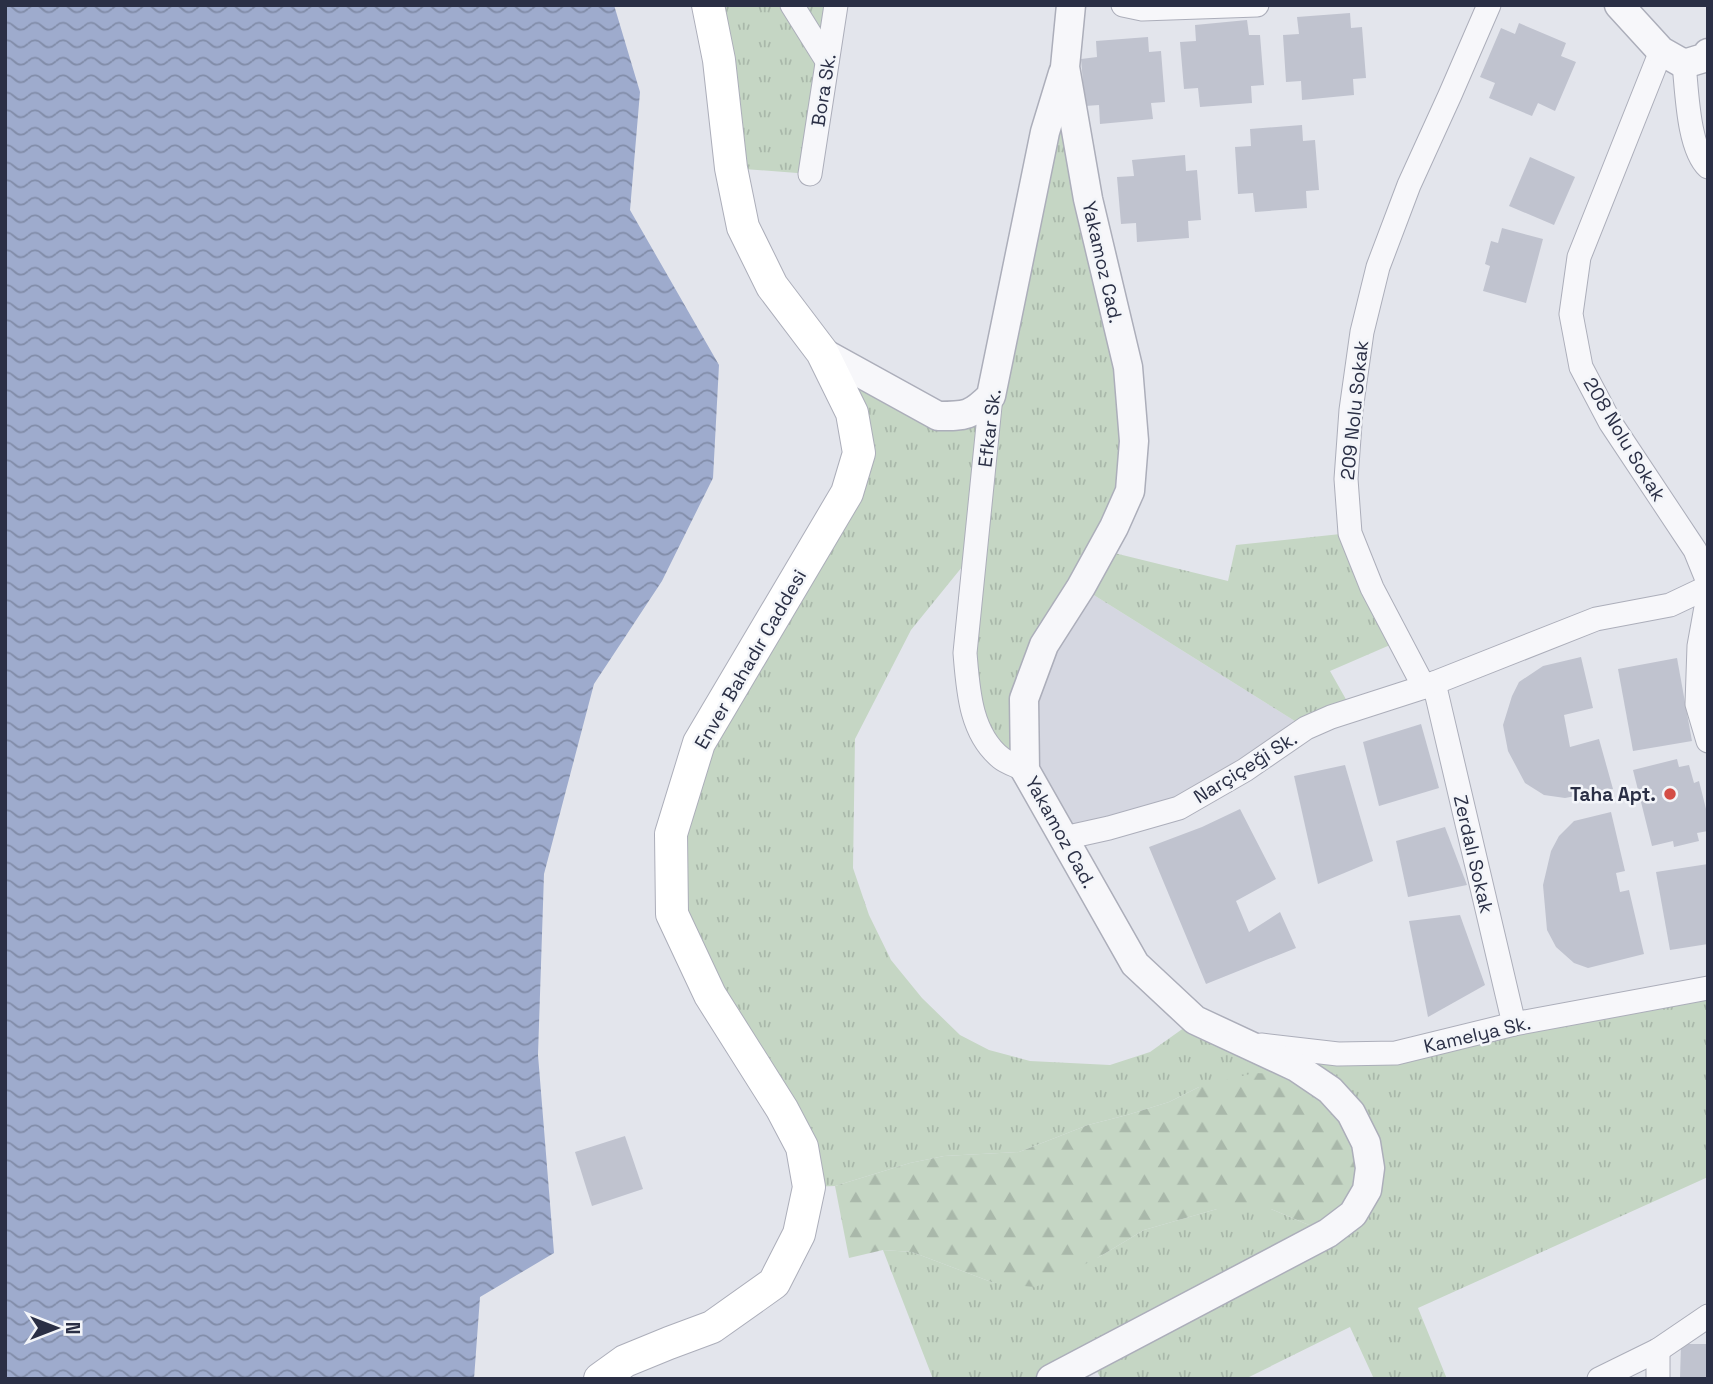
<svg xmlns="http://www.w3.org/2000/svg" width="1713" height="1384" viewBox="0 0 1713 1384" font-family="'Space Grotesk',sans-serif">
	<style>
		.built { fill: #d5d7e1 }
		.grass { fill: url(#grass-tufts) }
		.forest { fill: url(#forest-firs) }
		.water { fill: url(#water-waves) }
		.building { fill: #c0c3cf }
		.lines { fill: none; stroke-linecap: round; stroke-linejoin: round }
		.minor-casing { stroke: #acaeba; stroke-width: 25 }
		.tertiary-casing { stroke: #acaeba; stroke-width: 31 }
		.secondary-casing { stroke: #acaeba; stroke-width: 34 }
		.minor { stroke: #f7f7fa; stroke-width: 23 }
		.tertiary { stroke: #f7f7fa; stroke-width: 28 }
		.secondary { stroke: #fff; stroke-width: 32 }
		.poi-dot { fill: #d44d46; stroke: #f3f5f9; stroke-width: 2.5 }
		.labels { text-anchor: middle; stroke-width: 5; stroke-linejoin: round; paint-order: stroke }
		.street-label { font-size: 19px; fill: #2a2f45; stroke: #f3f5f9 }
		.poi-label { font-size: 19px; font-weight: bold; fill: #2a2f45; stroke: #f3f5f9; text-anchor: end }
	</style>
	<defs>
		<pattern id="grass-tufts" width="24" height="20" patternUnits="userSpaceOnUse" patternTransform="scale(1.75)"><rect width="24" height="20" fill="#c5d6c4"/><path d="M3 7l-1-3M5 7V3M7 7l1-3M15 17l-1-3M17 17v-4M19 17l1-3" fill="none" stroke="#a9b8aa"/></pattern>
		<pattern id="forest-firs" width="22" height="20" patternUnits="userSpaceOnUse" patternTransform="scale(1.75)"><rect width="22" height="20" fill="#c5d6c4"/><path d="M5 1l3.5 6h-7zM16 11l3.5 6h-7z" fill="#a9b8aa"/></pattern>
		<pattern id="water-waves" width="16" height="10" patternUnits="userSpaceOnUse" patternTransform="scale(1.75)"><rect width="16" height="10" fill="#9eabcd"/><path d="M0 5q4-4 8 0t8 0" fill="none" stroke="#818ca8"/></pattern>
	</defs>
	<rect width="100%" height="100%" fill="#e3e5ec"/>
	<path class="built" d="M 1081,587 L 1306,728 L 1207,793 L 1064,838 L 1025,770 L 1044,645 Z"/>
	<g class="grass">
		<path d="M 708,5 L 836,5 L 810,174 L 731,168 Z"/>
		<path d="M 1065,67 L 1134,441 L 1102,550 L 1228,581 L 1236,545 L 1350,533 L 1397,642 L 1330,671 L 1352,710 L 1306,728 L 1081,587 L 1044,645 L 1025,770 L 1002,759 L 968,694 L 975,551 L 911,630 L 855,739 L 853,868 L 869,915 L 891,960 L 922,998 L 960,1035 L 989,1050 L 1030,1061 L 1110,1065 L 1150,1052 L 1195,1020 L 1338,1054 L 1708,988 L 1708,1177 L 1418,1308 L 1447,1379 L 1374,1379 L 1350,1327 L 1245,1379 L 1101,1379 L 1090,1358 L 1051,1379 L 933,1379 L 883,1250 L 912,1252 L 994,1283 L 1099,1257 L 1144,1230 L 1217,1209 L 1271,1209 L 1328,1233 L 1199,1087 L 1169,1102 L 1127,1115 L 1088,1125 L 1019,1152 L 944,1156 L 910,1163 L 835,1186 L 809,1187 L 672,914 L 699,743 L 859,453 L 822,352 L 938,416 L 976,412 Z"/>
	</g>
	<path class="forest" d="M 1254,1073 L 1309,1075 L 1330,1090 L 1370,1168 L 1328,1233 L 1271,1209 L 1217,1209 L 1144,1230 L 1099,1257 L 1062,1276 L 1035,1287 L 994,1283 L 912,1252 L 883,1250 L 849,1258 L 835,1186 L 910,1163 L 944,1156 L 1019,1152 L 1088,1125 L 1127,1115 L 1169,1102 L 1199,1087 Z"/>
	<path class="water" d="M 5,5 L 614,5 L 640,92 L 630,210 L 719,365 L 713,478 L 662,581 L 594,684 L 544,874 L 538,1055 L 554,1253 L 480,1297 L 474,1379 L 5,1379 Z"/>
	<g class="building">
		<path d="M 1350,13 L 1351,28 L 1362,27 L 1366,78 L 1353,79 L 1354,95 L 1302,100 L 1301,81 L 1286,82 L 1283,35 L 1299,34 L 1297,17 Z"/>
		<path d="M 1247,20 L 1249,35 L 1260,35 L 1264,85 L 1251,86 L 1252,103 L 1200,107 L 1198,88 L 1184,89 L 1180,42 L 1196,41 L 1195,25 Z"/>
		<path d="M 1519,23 L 1566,43 L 1561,56 L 1576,62 L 1555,111 L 1538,103 L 1532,116 L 1489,98 L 1495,83 L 1480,77 L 1501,28 L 1515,34 Z"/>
		<path d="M 1148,37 L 1149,52 L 1161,51 L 1165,102 L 1151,103 L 1153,119 L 1100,124 L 1099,105 L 1085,106 L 1081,59 L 1097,57 L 1096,41 Z"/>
		<path d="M 1302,125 L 1303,141 L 1315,140 L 1319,190 L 1306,191 L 1307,208 L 1255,212 L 1253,193 L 1238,194 L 1235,147 L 1251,146 L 1250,129 Z"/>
		<path d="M 1185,155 L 1186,171 L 1197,170 L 1201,220 L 1188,221 L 1189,238 L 1137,242 L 1136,223 L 1121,224 L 1117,177 L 1134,176 L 1132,160 Z"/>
		<path d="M 1530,157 L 1575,177 L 1554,225 L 1509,206 Z"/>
		<path d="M 1502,228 L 1543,239 L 1526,303 L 1483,291 L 1490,266 L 1485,264 L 1491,241 L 1498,243 Z"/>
		<path d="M 1581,657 L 1593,708 L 1564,715 L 1570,747 L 1599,739 L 1613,789 L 1565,798 L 1544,795 L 1525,783 L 1508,751 L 1503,725 L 1512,696 L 1519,682 L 1543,666 Z"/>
		<path d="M 1677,658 L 1692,741 L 1633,751 L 1618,669 Z"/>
		<path d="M 1421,724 L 1439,788 L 1379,806 L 1363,742 Z"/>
		<path d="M 1677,759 L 1679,767 L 1689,765 L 1694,783 L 1699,781 L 1708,817 L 1708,831 L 1697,833 L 1699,841 L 1674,847 L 1673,841 L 1652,846 L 1633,770 Z"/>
		<path d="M 1345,765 L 1373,861 L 1318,884 L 1294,776 Z"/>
		<path d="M 1240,809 L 1276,879 L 1236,901 L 1249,932 L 1280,912 L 1296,948 L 1206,984 L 1149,847 L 1202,827 Z"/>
		<path d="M 1611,812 L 1625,871 L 1616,873 L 1620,892 L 1629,890 L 1644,954 L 1588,968 L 1574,963 L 1556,947 L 1547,930 L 1543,885 L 1551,851 L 1559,836 L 1574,821 Z"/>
		<path d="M 1445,827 L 1467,885 L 1408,897 L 1396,841 Z"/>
		<path d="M 1708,864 L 1708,944 L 1670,950 L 1656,872 Z"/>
		<path d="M 1460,915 L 1485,985 L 1428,1017 L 1409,921 Z"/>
		<path d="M 625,1136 L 643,1189 L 592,1206 L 575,1152 Z"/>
		<path d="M 1681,1344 L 1708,1344 L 1708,1379 L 1680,1379 Z"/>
	</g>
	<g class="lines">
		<g class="minor-casing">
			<g id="minor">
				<path d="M 792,5 L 827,61"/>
				<path d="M 1123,5 L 1142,9 L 1257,5"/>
				<path d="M 1489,5 L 1450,95 L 1409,185 L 1378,267 L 1362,332 L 1351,410 L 1346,479 L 1350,533 L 1372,588 L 1424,687 L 1596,619 L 1670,605 L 1708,587"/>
				<path d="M 1661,51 L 1579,257 L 1571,314 L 1581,367 L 1610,422 L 1695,550 L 1708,582"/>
				<path d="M 1684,64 C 1687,91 1688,148 1708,167"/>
				<path d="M 810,174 L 836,5"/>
				<path d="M 991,396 L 965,653 C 968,689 970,733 1001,758 C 1007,763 1018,766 1025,770"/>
				<path d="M 1708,596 L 1699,646 L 1697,704 L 1708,741"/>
				<path d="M 1434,683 L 1514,1024"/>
				<path d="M 1064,838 L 1109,828 L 1179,808 L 1245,770 L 1306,728 L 1331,717 L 1424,687"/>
				<path d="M 1261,1045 L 1338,1054 L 1396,1053 L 1514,1024 L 1708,988"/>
				<path d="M 1658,1350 L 1658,1379"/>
				<path d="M 1599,1379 L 1658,1350 L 1708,1316"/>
			</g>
		</g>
		<g class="tertiary-casing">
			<g id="tertiary">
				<path d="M 1619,5 L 1661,51 L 1684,64 L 1707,57 L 1708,53"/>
				<path d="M 822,352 L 938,416 C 966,416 971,416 991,396 L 1045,132 L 1063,73"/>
				<path d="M 1051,1379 L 1328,1233 L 1353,1214 L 1367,1190 L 1370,1168 L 1366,1143 L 1351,1113 L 1330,1090 L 1296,1067 L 1195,1020 L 1135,964 L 1025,770 L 1024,699 L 1044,645 L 1081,587 L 1114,527 L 1130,491 L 1134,441 L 1128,367 L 1088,199 L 1065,67 L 1071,5"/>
			</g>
		</g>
		<g class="secondary-casing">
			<path id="secondary" d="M 600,1379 L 625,1361 L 669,1343 L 712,1327 L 774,1283 L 799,1234 L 809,1187 L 802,1147 L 782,1109 L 710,995 L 672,914 L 671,834 L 699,743 L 847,493 L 859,453 L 852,413 L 822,352 L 772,286 L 743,227 L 731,168 L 719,60 L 708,5"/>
		</g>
		<use href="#minor" class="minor"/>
		<use href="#tertiary" class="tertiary"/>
		<use href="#secondary" class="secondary"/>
	</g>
	<circle class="poi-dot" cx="1670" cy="794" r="7"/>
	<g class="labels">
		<g class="street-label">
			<text transform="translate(823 90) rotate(-81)" y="7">Bora Sk.</text>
			<text transform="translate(1103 262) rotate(77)" y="7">Yakamoz Cad.</text>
			<text transform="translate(1354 410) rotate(-84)" y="7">209 Nolu Sokak</text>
			<text transform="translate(989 428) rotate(-83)" y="7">Efkar Sk.</text>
			<text transform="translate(1625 439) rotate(59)" y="7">208 Nolu Sokak</text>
			<text transform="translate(750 659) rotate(-60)" y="7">Enver Bahadır Caddesi</text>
			<text transform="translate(1245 767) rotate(-32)" y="7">Narçiçeği Sk.</text>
			<text transform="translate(1061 832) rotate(61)" y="7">Yakamoz Cad.</text>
			<text transform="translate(1474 854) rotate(77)" y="7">Zerdalı Sokak</text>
			<text transform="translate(1477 1034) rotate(-13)" y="7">Kamelya Sk.</text>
		</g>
		<g class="poi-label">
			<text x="1656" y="801">Taha Apt.</text>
		</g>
	</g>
	<rect width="1713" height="1384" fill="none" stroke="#2a2f45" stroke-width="14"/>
	<g transform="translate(56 1328) rotate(90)" stroke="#f3f5f9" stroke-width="5" paint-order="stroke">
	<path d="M0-5L12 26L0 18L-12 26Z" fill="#2a2f45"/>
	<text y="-10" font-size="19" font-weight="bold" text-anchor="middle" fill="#2a2f45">N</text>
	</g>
</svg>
